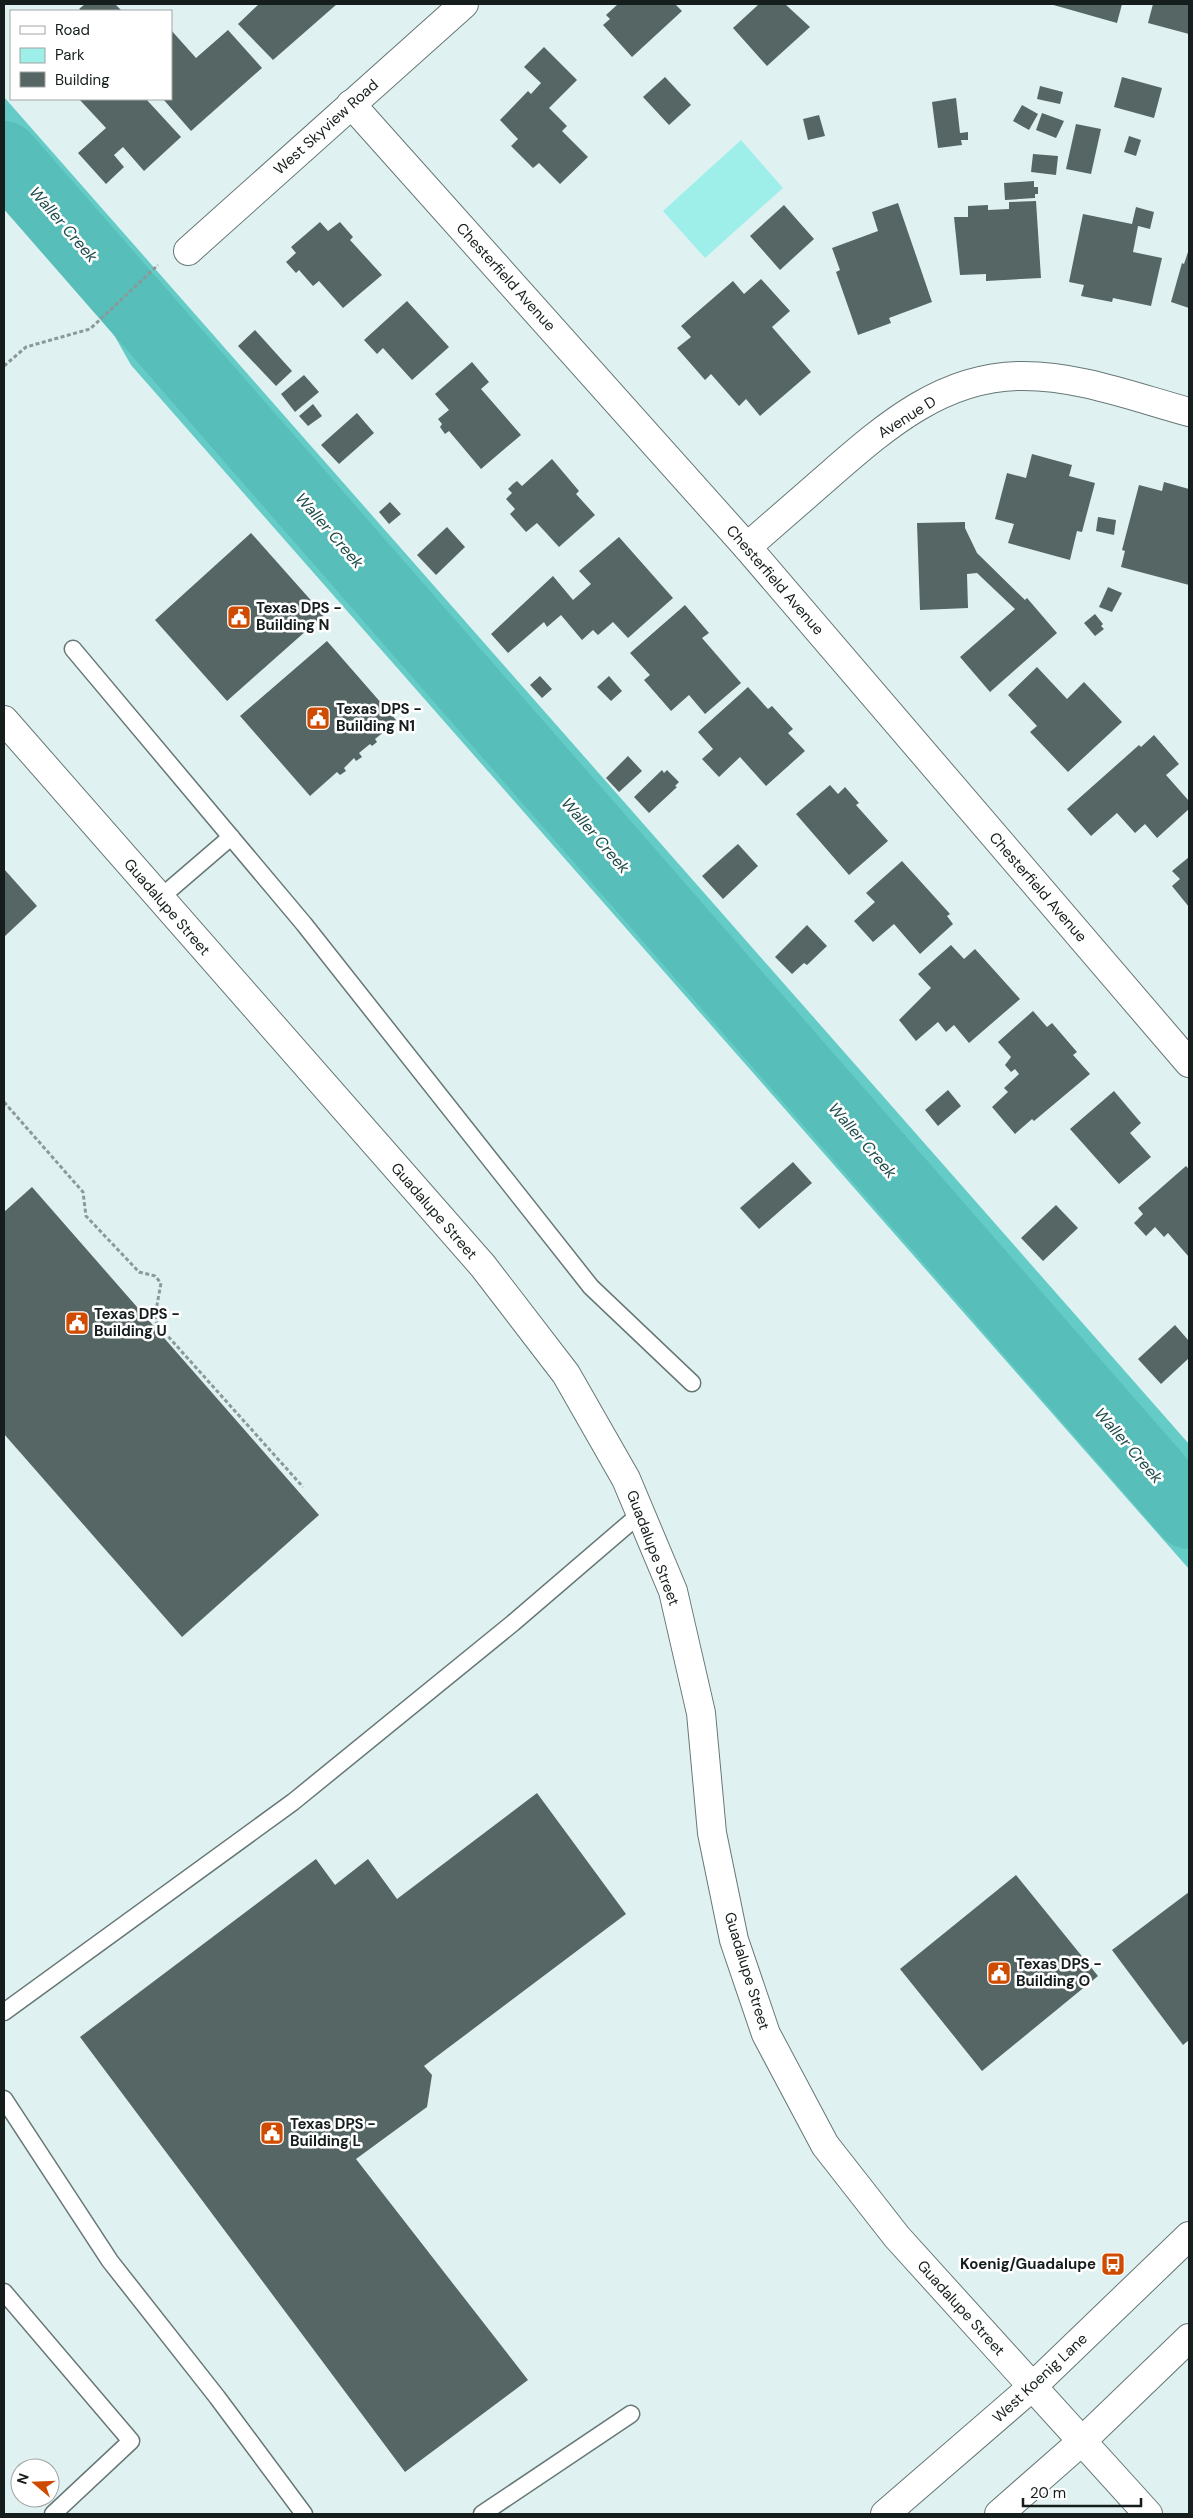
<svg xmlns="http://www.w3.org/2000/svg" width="1193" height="2518" viewBox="0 0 1193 2518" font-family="'DM Sans',sans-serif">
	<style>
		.green { fill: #9eefea }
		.forest { fill: #65cbc7 }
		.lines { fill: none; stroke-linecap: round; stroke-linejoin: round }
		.river { stroke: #57beba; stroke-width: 70 }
		.building { fill: #556665 }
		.lane-casing { stroke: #667776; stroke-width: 19 }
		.street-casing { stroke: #667776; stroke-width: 30 }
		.secondary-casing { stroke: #667776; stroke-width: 30 }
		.primary-casing { stroke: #667776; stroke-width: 30 }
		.path { stroke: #8b9999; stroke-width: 3; stroke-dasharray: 4 2.5; stroke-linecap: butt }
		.lane { stroke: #fff; stroke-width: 16 }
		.street { stroke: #fff; stroke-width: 28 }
		.secondary { stroke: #fff; stroke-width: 28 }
		.primary { stroke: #fff; stroke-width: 28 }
		.labels { text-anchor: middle; stroke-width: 5; stroke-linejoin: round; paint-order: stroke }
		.street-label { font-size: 15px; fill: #161d1d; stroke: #fff }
		.poi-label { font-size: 15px; font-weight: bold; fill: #161d1d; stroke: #fff; text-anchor: start }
		.water-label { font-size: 16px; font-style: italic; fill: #1e4d4b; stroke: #fff }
	</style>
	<rect width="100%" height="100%" fill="#dff2f1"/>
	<path class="green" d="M 741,140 L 783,188 L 705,258 L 663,211 Z"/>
	<path class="forest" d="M 4,97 L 1189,1444 L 1189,1569 L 131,365 L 80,275 L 4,194 Z"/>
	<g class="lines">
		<path class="river" d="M 4,156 L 1189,1514"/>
	</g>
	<g class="building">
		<path d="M 85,4 L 115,4 L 122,11 L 82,11 L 79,9 Z"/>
		<path d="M 259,4 L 337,4 L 273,60 L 238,24 Z"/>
		<path d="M 618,4 L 675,4 L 682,11 L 632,57 L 603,25 L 610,19 L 606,15 Z"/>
		<path d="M 759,4 L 785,4 L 810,27 L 767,66 L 733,28 Z"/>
		<path d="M 1050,4 L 1122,4 L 1117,23 Z"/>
		<path d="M 1153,4 L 1189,4 L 1189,34 L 1148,23 Z"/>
		<path d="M 171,30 L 196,58 L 228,30 L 262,68 L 191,131 L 163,99 L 171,99 Z"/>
		<path d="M 544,47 L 577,80 L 549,108 L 567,126 L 562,131 L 588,157 L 560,184 L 539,163 L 533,168 L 511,146 L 518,139 L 500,120 L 528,91 L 531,94 L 541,83 L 524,67 Z"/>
		<path d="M 665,77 L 691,105 L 669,125 L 643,97 Z"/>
		<path d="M 1122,77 L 1162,88 L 1154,118 L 1114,107 Z"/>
		<path d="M 1040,86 L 1063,92 L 1060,104 L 1037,99 Z"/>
		<path d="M 956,98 L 960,133 L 968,132 L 968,140 L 961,140 L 962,145 L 938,148 L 932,102 Z"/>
		<path d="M 79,99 L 146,99 L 181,137 L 144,171 L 123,147 L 114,155 L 124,167 L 106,184 L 78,153 L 106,128 Z"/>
		<path d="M 1022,105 L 1038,114 L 1029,130 L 1013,121 Z"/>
		<path d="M 1042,113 L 1064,121 L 1056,138 L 1036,130 Z"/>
		<path d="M 819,115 L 825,136 L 808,140 L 803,119 Z"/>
		<path d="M 1076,124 L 1101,129 L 1091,174 L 1066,169 Z"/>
		<path d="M 1129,136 L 1141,140 L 1136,156 L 1124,152 Z"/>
		<path d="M 1033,154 L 1058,156 L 1056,175 L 1031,172 Z"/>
		<path d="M 1034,181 L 1034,187 L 1038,187 L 1038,194 L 1035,194 L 1035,198 L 1005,200 L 1004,183 Z"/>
		<path d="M 1036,201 L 1041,278 L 986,281 L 986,274 L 960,275 L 954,217 L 968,217 L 968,206 L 988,205 L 988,210 L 1009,209 L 1009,202 Z"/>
		<path d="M 898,203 L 932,302 L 889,318 L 891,323 L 858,335 L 836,272 L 840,270 L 832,248 L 878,231 L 872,212 Z"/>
		<path d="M 784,205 L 814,239 L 780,270 L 750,236 Z"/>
		<path d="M 1136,207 L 1154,212 L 1150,229 L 1138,226 L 1133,252 L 1162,258 L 1151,306 L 1113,298 L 1112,302 L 1081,296 L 1084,285 L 1069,282 L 1083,214 L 1132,224 Z"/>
		<path d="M 320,222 L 328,231 L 340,222 L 353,237 L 350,240 L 382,275 L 343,308 L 319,281 L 313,286 L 299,270 L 296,273 L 286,262 L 296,253 L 291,247 Z"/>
		<path d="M 1189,249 L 1189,308 L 1171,302 L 1182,263 L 1184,264 Z"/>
		<path d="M 761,279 L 790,311 L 772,327 L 811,372 L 760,416 L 746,399 L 739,406 L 711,374 L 705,380 L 677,348 L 691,337 L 681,326 L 733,281 L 744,294 Z"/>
		<path d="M 407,301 L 449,347 L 412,380 L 383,348 L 377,354 L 364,340 Z"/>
		<path d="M 255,330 L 292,371 L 276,386 L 238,346 Z"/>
		<path d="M 472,362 L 489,382 L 481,389 L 521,435 L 481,469 L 449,431 L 445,434 L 440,427 L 442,424 L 438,419 L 449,410 L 435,394 Z"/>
		<path d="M 304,375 L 319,392 L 295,412 L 281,394 Z"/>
		<path d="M 313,404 L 322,416 L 308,426 L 299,416 Z"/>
		<path d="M 357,413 L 374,433 L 339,464 L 321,445 Z"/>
		<path d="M 1032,454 L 1072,465 L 1069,476 L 1095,483 L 1082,532 L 1077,531 L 1070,560 L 1008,543 L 1014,524 L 995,519 L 1007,473 L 1026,478 Z"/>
		<path d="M 552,459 L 579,491 L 576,494 L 595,515 L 559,547 L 537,523 L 526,532 L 510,514 L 515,509 L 506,499 L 512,493 L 508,489 L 513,484 L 517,481 L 522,486 Z"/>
		<path d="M 1164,482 L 1189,489 L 1189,585 L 1121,567 L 1125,551 L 1122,550 L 1139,485 L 1162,491 Z"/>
		<path d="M 390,502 L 401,514 L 389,524 L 379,512 Z"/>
		<path d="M 1098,517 L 1116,520 L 1114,535 L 1096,531 Z"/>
		<path d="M 965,522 L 965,528 L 977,553 L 1025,600 L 1027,598 L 1057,633 L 990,692 L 960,657 L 1015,609 L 977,573 L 967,574 L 968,608 L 920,610 L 917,523 Z"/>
		<path d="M 447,527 L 465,547 L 436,575 L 417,555 Z"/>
		<path d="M 251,533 L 324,615 L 227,701 L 155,620 Z"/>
		<path d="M 619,537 L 673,598 L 628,638 L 613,622 L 598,635 L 593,630 L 582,640 L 561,615 L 547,627 L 544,622 L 508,653 L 491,634 L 553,576 L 573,600 L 591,584 L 579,571 Z"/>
		<path d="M 1108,587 L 1122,593 L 1112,612 L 1099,607 Z"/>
		<path d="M 685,605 L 709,633 L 702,638 L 741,683 L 705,714 L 689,695 L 671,711 L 644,680 L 650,675 L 630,653 Z"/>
		<path d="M 1095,614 L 1103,624 L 1101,626 L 1104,629 L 1095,636 L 1084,623 Z"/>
		<path d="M 327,641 L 396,720 L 390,725 L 393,728 L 388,733 L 385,731 L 375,739 L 377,742 L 372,746 L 370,744 L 359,753 L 362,757 L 356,761 L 354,758 L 344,768 L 346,771 L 340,775 L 337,772 L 310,796 L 240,716 Z"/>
		<path d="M 1037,667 L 1067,699 L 1084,682 L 1122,722 L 1068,772 L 1030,732 L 1037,726 L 1008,695 Z"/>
		<path d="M 540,676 L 552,689 L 542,698 L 530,685 Z"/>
		<path d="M 609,676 L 622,691 L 611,701 L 597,687 Z"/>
		<path d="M 748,687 L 768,709 L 772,706 L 793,729 L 788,733 L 805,751 L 766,786 L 740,757 L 719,777 L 702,759 L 713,749 L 698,732 Z"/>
		<path d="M 1154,735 L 1179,764 L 1166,775 L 1189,801 L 1189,809 L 1157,838 L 1145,824 L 1135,833 L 1117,813 L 1091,836 L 1067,809 L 1139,745 L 1141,747 Z"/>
		<path d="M 628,756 L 642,771 L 619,792 L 606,778 Z"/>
		<path d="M 662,770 L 664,773 L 667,770 L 679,782 L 675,786 L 677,787 L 649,813 L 634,797 Z"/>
		<path d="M 830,785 L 838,794 L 845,787 L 859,803 L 856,805 L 888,841 L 849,875 L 796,814 Z"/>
		<path d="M 738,844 L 758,866 L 723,899 L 702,876 Z"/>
		<path d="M 1189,857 L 1189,907 L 1172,886 L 1180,879 L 1172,871 Z"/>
		<path d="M 902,861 L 950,914 L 947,916 L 953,924 L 920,954 L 894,924 L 873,942 L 854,921 L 875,902 L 866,893 Z"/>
		<path d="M 4,869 L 37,906 L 4,937 Z"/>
		<path d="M 807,925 L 827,946 L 807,965 L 804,963 L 792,974 L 775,957 Z"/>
		<path d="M 951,945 L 964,959 L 975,949 L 1020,999 L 969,1043 L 954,1025 L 946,1032 L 938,1022 L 916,1041 L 899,1020 L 931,988 L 918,974 Z"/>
		<path d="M 1033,1011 L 1047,1027 L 1052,1023 L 1077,1052 L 1073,1055 L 1090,1074 L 1034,1121 L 1032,1119 L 1015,1134 L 992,1107 L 1008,1092 L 1004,1088 L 1019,1074 L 1015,1069 L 1011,1072 L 1005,1065 L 1011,1057 L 998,1042 Z"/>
		<path d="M 948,1090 L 961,1106 L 938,1126 L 925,1110 Z"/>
		<path d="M 1114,1091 L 1141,1123 L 1130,1133 L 1151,1157 L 1119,1184 L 1070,1129 Z"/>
		<path d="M 793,1162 L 812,1183 L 759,1229 L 740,1208 Z"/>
		<path d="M 1186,1166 L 1189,1169 L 1189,1257 L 1168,1233 L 1164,1237 L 1155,1227 L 1146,1236 L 1134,1223 L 1143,1214 L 1138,1208 Z"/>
		<path d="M 32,1187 L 319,1515 L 182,1637 L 4,1434 L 4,1212 Z"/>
		<path d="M 1056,1205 L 1078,1228 L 1043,1261 L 1021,1238 Z"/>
		<path d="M 1175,1325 L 1189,1341 L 1189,1358 L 1161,1384 L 1138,1359 Z"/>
		<path d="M 537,1793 L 626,1914 L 424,2066 L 432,2075 L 427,2107 L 356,2159 L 528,2380 L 405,2472 L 80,2037 L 316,1859 L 335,1885 L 368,1859 L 397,1899 Z"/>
		<path d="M 1016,1875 L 1098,1976 L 982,2071 L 900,1969 Z"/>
		<path d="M 1189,1892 L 1189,2040 L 1183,2045 L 1112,1950 Z"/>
	</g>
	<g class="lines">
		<g class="lane-casing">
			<g id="lane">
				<path d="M 73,649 L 304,924 L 591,1287 L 692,1383"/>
				<path d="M 160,898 L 231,837"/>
				<path d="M 4,2012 L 293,1802 L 513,1623 L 640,1514"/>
				<path d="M 4,2099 L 110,2261 L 217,2397 L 304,2514"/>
				<path d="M 4,2292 L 131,2441 L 53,2514"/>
				<path d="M 482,2514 L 631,2414"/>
			</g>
		</g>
		<g class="street-casing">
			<g id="street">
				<path d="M 351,104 L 747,547 L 1189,1063"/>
				<path d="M 188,251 L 464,4"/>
				<path d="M 747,547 C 776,522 804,497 833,472 C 887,425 943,377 1020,376 C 1077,375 1134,397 1189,412"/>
			</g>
		</g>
		<g class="secondary-casing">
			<path id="secondary" d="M 4,720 L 483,1266 L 566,1374 L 626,1479 L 673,1591 L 701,1713 L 712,1833 L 734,1940 L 766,2034 L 825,2145 L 897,2237 L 1148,2514"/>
		</g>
		<g class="primary-casing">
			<g id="primary">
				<path d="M 885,2514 L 1032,2387 L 1189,2236"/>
				<path d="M 999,2514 L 1081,2442 L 1189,2338"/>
			</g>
		</g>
		<g class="path">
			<path d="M 4,366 L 26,347 L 90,329 L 158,265"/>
			<path d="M 4,1102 L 83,1192 L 86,1216 L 139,1272 L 155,1276 L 161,1283 L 155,1316 L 157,1324 L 303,1487"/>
		</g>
		<use href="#lane" class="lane"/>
		<use href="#street" class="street"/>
		<use href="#secondary" class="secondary"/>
		<use href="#primary" class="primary"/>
	</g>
	<defs>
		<g id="civic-square" transform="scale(1.25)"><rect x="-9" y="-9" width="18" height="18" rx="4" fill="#cf4b00" stroke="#fff"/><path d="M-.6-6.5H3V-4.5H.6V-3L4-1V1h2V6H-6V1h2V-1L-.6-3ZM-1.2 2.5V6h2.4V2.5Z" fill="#fff"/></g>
		<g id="bus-square" transform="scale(1.25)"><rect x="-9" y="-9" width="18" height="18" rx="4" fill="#cf4b00" stroke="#fff"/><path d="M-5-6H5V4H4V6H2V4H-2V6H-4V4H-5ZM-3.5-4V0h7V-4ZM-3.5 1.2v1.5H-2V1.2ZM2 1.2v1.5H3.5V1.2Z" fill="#fff"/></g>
	</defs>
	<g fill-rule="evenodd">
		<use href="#civic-square" x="239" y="617"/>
		<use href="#civic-square" x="318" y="718"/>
		<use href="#civic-square" x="77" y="1323"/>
		<use href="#civic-square" x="999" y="1973"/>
		<use href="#civic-square" x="272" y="2133"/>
		<use href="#bus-square" x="1113" y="2264"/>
	</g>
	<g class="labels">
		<g class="street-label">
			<text transform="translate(326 127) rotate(-42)" y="5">West Skyview Road</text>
			<text transform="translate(506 277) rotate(48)" y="5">Chesterfield Avenue</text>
			<text transform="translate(907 417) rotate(-32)" y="5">Avenue D</text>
			<text transform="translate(775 580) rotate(49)" y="5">Chesterfield Avenue</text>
			<text transform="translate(1038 887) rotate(49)" y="5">Chesterfield Avenue</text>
			<text transform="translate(167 907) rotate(49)" y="5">Guadalupe Street</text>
			<text transform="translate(434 1211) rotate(49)" y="5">Guadalupe Street</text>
			<text transform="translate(653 1548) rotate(69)" y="5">Guadalupe Street</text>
			<text transform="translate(747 1971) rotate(73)" y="5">Guadalupe Street</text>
			<text transform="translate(961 2308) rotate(48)" y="5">Guadalupe Street</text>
			<text transform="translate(1040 2378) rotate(-43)" y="5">West Koenig Lane</text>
		</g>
		<g class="poi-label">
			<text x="256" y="613">Texas DPS -<tspan x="256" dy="17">Building N</tspan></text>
			<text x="336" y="714">Texas DPS -<tspan x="336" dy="17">Building N1</tspan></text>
			<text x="94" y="1319">Texas DPS -<tspan x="94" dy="17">Building U</tspan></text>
			<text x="1016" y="1969">Texas DPS -<tspan x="1016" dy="17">Building O</tspan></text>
			<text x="290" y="2129">Texas DPS -<tspan x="290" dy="17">Building L</tspan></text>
			<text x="1096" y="2269" text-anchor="end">Koenig/Guadalupe</text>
		</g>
		<g class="water-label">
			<text transform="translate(64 224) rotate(49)" y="6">Waller Creek</text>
			<text transform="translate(330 530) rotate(49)" y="6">Waller Creek</text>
			<text transform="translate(596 835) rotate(49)" y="6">Waller Creek</text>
			<text transform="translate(863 1140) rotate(49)" y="6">Waller Creek</text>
			<text transform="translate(1129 1445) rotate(49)" y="6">Waller Creek</text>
		</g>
	</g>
	<rect width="1193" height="2518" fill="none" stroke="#161d1d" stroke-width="10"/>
	<rect x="10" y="10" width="162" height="90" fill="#ffffff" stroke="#a2a5a5"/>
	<rect x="20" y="26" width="25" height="8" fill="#ffffff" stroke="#a2a5a5"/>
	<text x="55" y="35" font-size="15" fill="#161d1d">Road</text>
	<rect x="20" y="48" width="25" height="15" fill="#9eefea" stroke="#a2a5a5"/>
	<text x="55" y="60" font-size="15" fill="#161d1d">Park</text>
	<rect x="20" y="72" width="25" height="15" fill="#556665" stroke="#a2a5a5"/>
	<text x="55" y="85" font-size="15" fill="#161d1d">Building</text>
	<g transform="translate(35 2483) rotate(289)"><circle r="24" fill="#ffffff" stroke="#a2a5a5"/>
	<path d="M0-4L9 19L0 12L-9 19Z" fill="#cf4b00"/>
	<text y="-8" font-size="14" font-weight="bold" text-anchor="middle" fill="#161d1d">N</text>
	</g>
	<path d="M1023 2498v8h118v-8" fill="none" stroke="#161d1d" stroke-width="2.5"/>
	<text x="1030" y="2498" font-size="15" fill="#161d1d" stroke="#ffffff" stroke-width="4" paint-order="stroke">20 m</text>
</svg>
